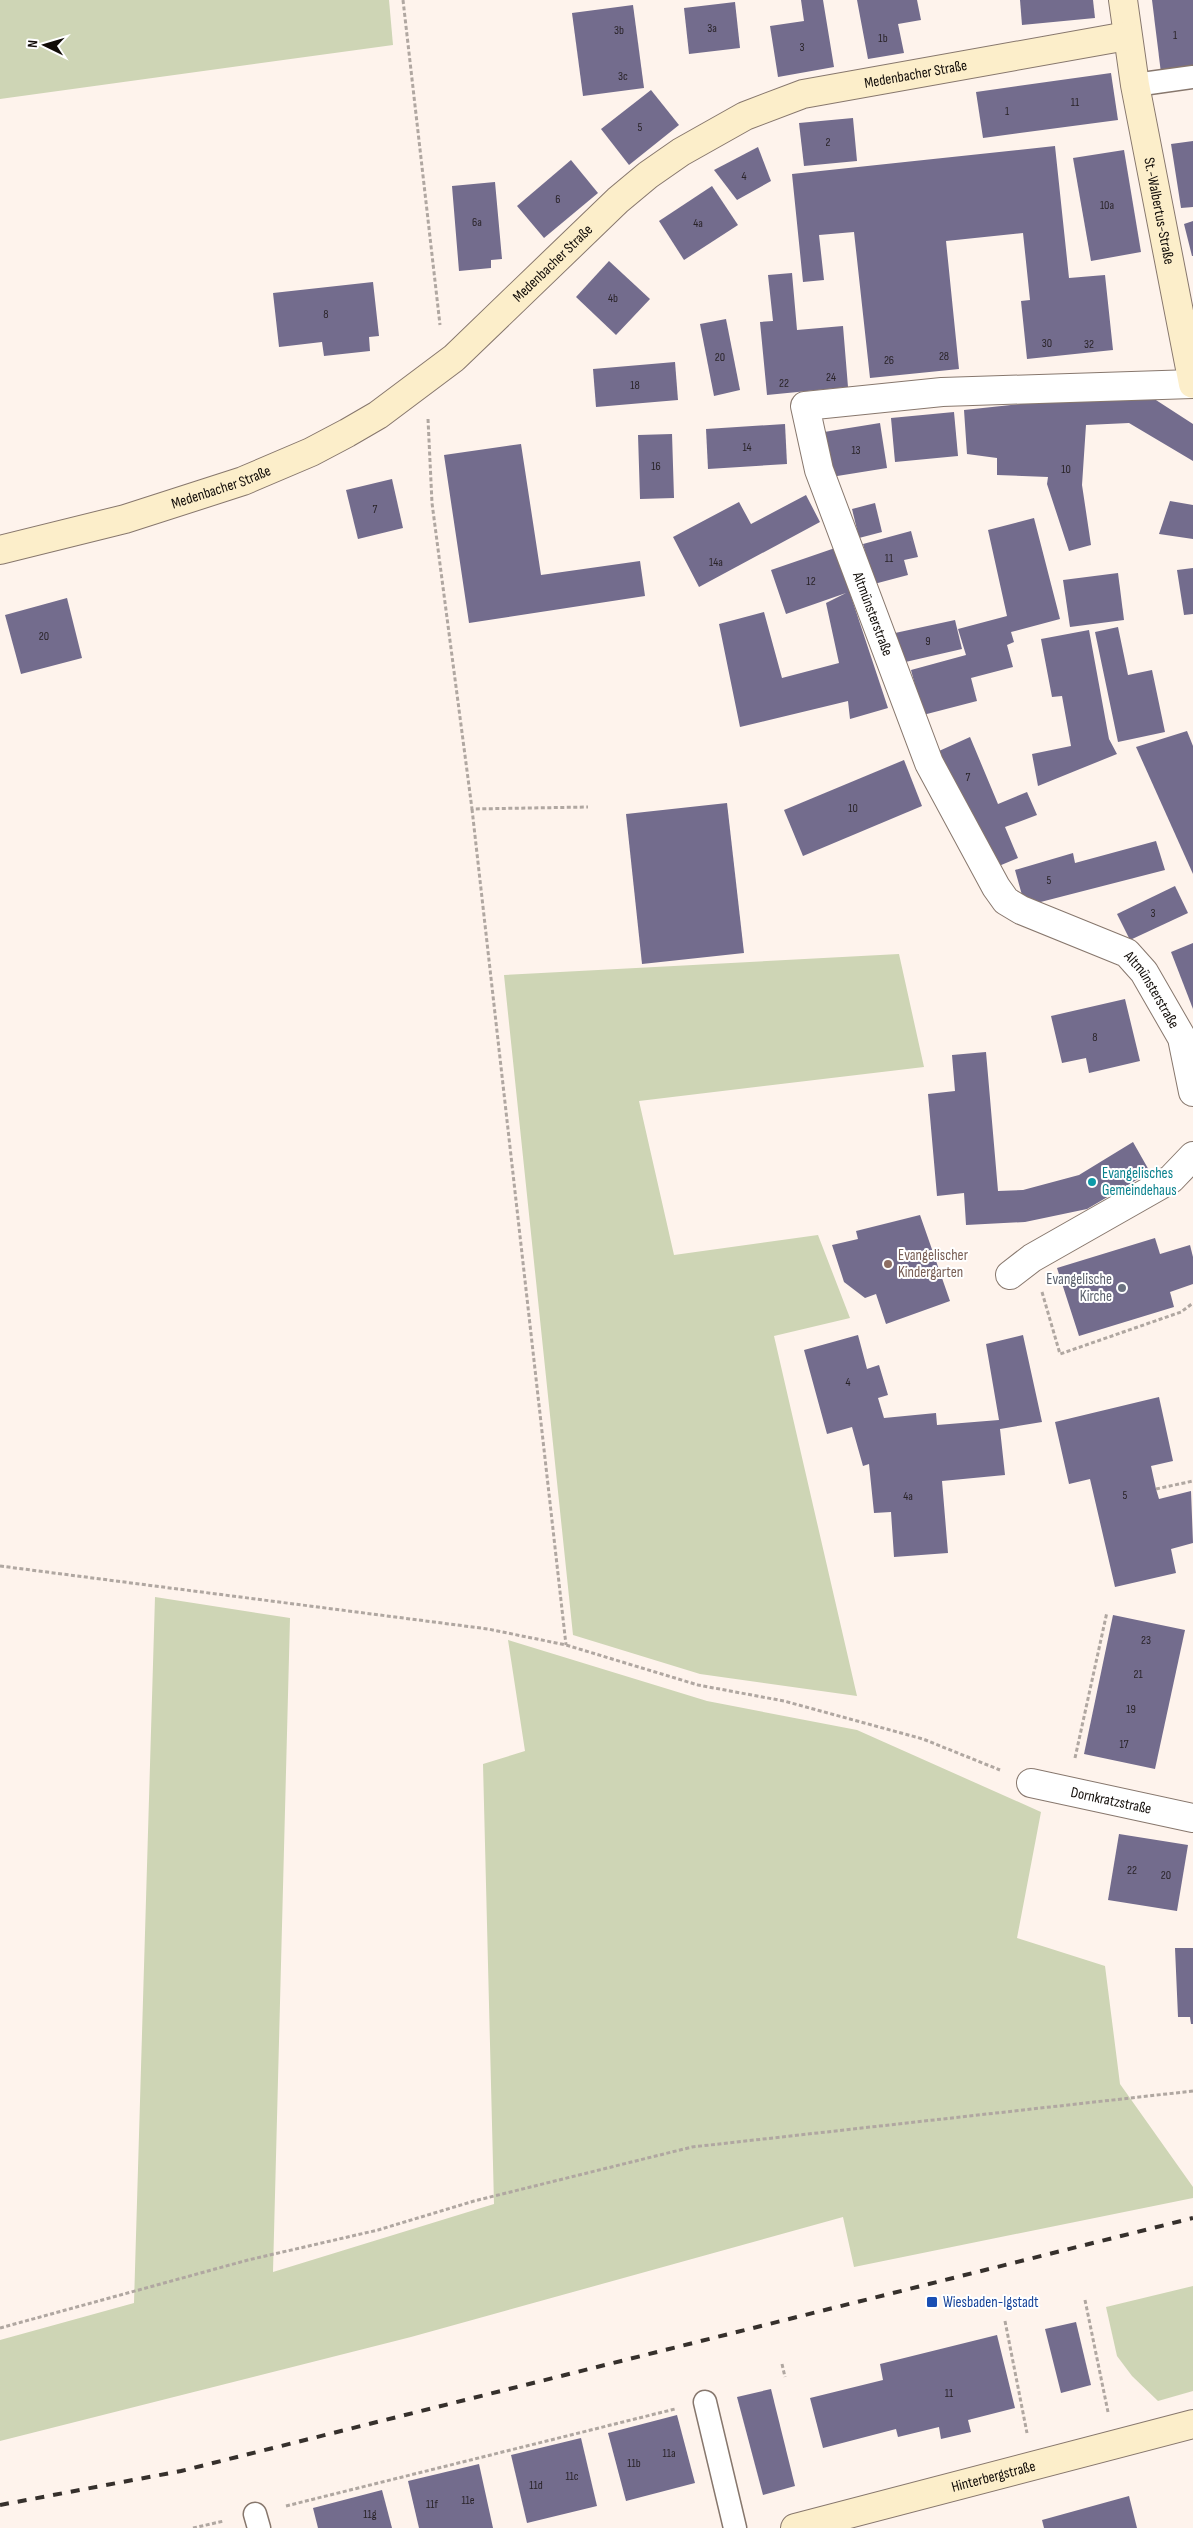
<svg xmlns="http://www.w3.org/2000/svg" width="1193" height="2528" viewBox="0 0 1193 2528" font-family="'Sofia Sans Condensed',sans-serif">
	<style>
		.green { fill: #ced5b5 }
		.building { fill: #736c8d }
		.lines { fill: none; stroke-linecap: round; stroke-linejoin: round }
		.lane-casing { stroke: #87776d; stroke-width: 25 }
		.street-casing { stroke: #87776d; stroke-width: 30 }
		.secondary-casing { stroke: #87776d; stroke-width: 30 }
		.path { stroke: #b0a7a1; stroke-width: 3; stroke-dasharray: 4 2.5; stroke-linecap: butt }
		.lane { stroke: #fff; stroke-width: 22 }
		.street { stroke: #fff; stroke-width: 28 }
		.secondary { stroke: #fceeca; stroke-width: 28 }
		.rail { stroke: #36302c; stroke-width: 4; stroke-dasharray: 9 9; stroke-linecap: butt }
		.culture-dot { fill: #0f9aa8; stroke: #fff; stroke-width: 2 }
		.education-dot { fill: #8d6e63; stroke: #fff; stroke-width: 2 }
		.worship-dot { fill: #6b7280; stroke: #fff; stroke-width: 2 }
		.transit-dot { fill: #1a4fb4; stroke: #fff; stroke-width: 2 }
		.labels { text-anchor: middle; stroke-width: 4; stroke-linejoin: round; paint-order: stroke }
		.number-label { font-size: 12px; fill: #2a2429 }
		.street-label { font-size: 15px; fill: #110c08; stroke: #fff }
		.culture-label { font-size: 15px; fill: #0d838f; stroke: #fff; text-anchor: start }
		.education-label { font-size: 15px; fill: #785e54; stroke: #fff; text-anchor: start }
		.worship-label { font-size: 15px; fill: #5b616d; stroke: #fff; text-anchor: end }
		.transit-label { font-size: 15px; fill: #164399; stroke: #fff; text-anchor: start }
	</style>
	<rect width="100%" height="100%" fill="#fef3ec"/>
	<g class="green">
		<path d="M 0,0 L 389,0 L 393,45 L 0,99 Z"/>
		<path d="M 899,954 L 924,1067 L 639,1101 L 674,1255 L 818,1235 L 850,1318 L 774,1336 L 857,1696 L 700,1674 L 573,1635 L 504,975 Z"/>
		<path d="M 155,1597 L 290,1618 L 273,2272 L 494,2204 L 483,1764 L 525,1751 L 508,1640 L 707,1701 L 857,1730 L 1041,1812 L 1017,1938 L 1105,1966 L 1120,2084 L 1193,2187 L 1193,2198 L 854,2267 L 843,2217 L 411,2337 L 0,2441 L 0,2340 L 134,2303 Z"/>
		<path d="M 1193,2286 L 1193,2391 L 1158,2401 L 1132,2376 L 1117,2356 L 1106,2307 Z"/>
	</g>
	<g class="building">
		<path d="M 801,0 L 823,0 L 834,67 L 778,77 L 770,26 L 804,21 Z"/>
		<path d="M 857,0 L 917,0 L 921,20 L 898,24 L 904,53 L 868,59 Z"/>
		<path d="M 1020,0 L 1093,0 L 1095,18 L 1022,25 Z"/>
		<path d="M 1152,0 L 1193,0 L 1193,69 L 1161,73 Z"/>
		<path d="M 735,2 L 740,48 L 689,54 L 684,8 Z"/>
		<path d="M 633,5 L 644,88 L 583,96 L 572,13 Z"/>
		<path d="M 1111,73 L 1118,120 L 983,138 L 976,92 Z"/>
		<path d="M 651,90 L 679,125 L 629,165 L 601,129 Z"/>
		<path d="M 853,118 L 857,161 L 804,166 L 799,123 Z"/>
		<path d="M 1193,141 L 1193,207 L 1181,208 L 1171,144 Z"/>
		<path d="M 1055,146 L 1069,278 L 1105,275 L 1113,350 L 1027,359 L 1021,301 L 1030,300 L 1023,233 L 946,241 L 959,369 L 870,378 L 854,232 L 819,235 L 824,280 L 803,282 L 792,174 Z"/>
		<path d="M 758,147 L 771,181 L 737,200 L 714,170 Z"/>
		<path d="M 1124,150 L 1141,252 L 1091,261 L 1073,158 Z"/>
		<path d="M 571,160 L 598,193 L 544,238 L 517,206 Z"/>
		<path d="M 495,182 L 502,259 L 491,260 L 491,268 L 459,271 L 452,186 Z"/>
		<path d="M 712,186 L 738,225 L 684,260 L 659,221 Z"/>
		<path d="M 1193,221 L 1193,256 L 1192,256 L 1184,224 Z"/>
		<path d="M 609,261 L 650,299 L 616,335 L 576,297 Z"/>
		<path d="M 792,273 L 797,330 L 843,326 L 848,387 L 767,395 L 760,322 L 773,321 L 768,275 Z"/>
		<path d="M 373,282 L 379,336 L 369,337 L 370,351 L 324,356 L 322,342 L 279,347 L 273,293 Z"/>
		<path d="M 726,319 L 740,390 L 714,396 L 700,324 Z"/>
		<path d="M 675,362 L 678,400 L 596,407 L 593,369 Z"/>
		<path d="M 1142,391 L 1193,424 L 1193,461 L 1129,423 L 1086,425 L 1082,485 L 1091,545 L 1069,551 L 1047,484 L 1048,477 L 997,475 L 997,458 L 967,454 L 964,410 Z"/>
		<path d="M 954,412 L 958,456 L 895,462 L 891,418 Z"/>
		<path d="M 880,423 L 887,468 L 831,477 L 824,432 Z"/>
		<path d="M 785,424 L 787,464 L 708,469 L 706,429 Z"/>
		<path d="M 672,434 L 674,498 L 640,499 L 638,435 Z"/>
		<path d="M 521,444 L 541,575 L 640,561 L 645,596 L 469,623 L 444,455 Z"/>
		<path d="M 392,479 L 403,528 L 358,539 L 346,490 Z"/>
		<path d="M 806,495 L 820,522 L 699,587 L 673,537 L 739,502 L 751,524 Z"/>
		<path d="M 1170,501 L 1193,505 L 1193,539 L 1159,534 Z"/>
		<path d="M 875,503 L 882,532 L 859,538 L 852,509 Z"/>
		<path d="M 1034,518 L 1060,619 L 1011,632 L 1014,642 L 1007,645 L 1013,667 L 971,678 L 977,701 L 923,715 L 911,670 L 966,655 L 958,629 L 1007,616 L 988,530 Z"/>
		<path d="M 911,531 L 918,557 L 904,560 L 908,575 L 874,584 L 863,544 Z"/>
		<path d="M 835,548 L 888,708 L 850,719 L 848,701 L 740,727 L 719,624 L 764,612 L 782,678 L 839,663 L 826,603 L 846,593 L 786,614 L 771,570 Z"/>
		<path d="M 1193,568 L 1193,614 L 1184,615 L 1177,570 Z"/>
		<path d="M 1118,573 L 1124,620 L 1070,627 L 1063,580 Z"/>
		<path d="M 67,598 L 82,658 L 21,674 L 5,615 Z"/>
		<path d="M 955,620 L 962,649 L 901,663 L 895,633 Z"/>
		<path d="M 1118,627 L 1128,675 L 1152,670 L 1165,732 L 1118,742 L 1095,632 Z"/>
		<path d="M 1089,630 L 1109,739 L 1117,754 L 1038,786 L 1032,754 L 1071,746 L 1062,696 L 1052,697 L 1041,639 Z"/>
		<path d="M 1187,731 L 1193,746 L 1193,874 L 1136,747 Z"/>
		<path d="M 970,737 L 998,804 L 1027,792 L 1037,815 L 1005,827 L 1018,858 L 994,868 L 975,840 L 939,751 Z"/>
		<path d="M 904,760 L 922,806 L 803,856 L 784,810 Z"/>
		<path d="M 727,803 L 744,953 L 642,964 L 626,814 Z"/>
		<path d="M 1156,841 L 1165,870 L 1025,906 L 1015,870 L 1073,853 L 1075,863 Z"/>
		<path d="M 1175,886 L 1188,913 L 1130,940 L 1117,914 Z"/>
		<path d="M 1193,943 L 1193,1009 L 1171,952 Z"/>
		<path d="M 1125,999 L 1140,1061 L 1089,1073 L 1086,1058 L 1062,1063 L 1051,1016 Z"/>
		<path d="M 986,1052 L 998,1191 L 1023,1190 L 1079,1175 L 1133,1142 L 1150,1172 L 1087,1209 L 1025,1222 L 966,1225 L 964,1193 L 937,1196 L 928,1094 L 955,1091 L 952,1055 Z"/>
		<path d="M 920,1215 L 950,1301 L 886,1324 L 876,1294 L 865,1298 L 844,1282 L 832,1245 L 858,1239 L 856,1231 Z"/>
		<path d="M 1155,1238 L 1160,1254 L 1190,1245 L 1193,1257 L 1193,1284 L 1170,1292 L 1174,1307 L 1079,1336 L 1057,1268 Z"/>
		<path d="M 858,1335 L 867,1369 L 879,1365 L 888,1395 L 878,1398 L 884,1418 L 936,1413 L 937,1425 L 999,1420 L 986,1344 L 1023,1335 L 1042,1422 L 1000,1429 L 1005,1475 L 942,1481 L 948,1553 L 894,1557 L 891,1512 L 874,1513 L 869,1464 L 863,1466 L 852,1427 L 827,1434 L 804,1350 Z"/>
		<path d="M 1159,1397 L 1173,1461 L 1151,1466 L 1156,1489 L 1159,1499 L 1191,1491 L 1193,1543 L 1171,1549 L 1176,1573 L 1115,1587 L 1090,1479 L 1069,1484 L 1055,1422 Z"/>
		<path d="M 1113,1615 L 1185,1630 L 1155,1769 L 1084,1754 Z"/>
		<path d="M 1119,1834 L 1188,1845 L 1177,1911 L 1108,1900 Z"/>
		<path d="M 1175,1948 L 1193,1948 L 1193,2024 L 1191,2024 L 1190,2017 L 1178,2017 Z"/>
		<path d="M 1076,2322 L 1091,2385 L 1061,2393 L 1045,2329 Z"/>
		<path d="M 997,2335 L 1015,2408 L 968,2420 L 971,2432 L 941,2439 L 939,2427 L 898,2437 L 896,2429 L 823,2448 L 810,2398 L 883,2380 L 880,2364 Z"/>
		<path d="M 771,2389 L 795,2486 L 763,2495 L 737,2397 Z"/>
		<path d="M 677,2415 L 695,2483 L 626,2501 L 608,2433 Z"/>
		<path d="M 581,2438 L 597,2506 L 527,2523 L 511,2455 Z"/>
		<path d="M 479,2464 L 493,2528 L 419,2528 L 408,2481 Z"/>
		<path d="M 382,2490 L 392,2528 L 318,2528 L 313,2508 Z"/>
		<path d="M 1129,2496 L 1137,2528 L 1044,2528 L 1042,2520 Z"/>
	</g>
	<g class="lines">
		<g class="lane-casing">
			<g id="lane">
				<path d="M 1135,85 L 1193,77"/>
				<path d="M 705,2402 L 735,2528"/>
				<path d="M 255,2514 L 259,2528"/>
			</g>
		</g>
		<g class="street-casing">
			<g id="street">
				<path id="s1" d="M 1193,384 L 942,392 L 805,406 L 819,470 L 929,763 L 996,887 L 1006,901 L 1021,910 L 1127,953 L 1144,972 L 1182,1038 L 1193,1092"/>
				<path d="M 1010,1275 L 1032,1258 L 1171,1179 L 1193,1156"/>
				<path id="s2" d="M 1031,1783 L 1193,1818"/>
			</g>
		</g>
		<g class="secondary-casing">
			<g id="secondary">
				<path id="s3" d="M 1123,0 L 1135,85 L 1193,384"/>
				<path id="s4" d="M 0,550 L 125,519 L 243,481 L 311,452 L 347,433 L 378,415 L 454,358 L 618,200 L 648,175 L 681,152 L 745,116 L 803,94 L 1127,36"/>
				<path id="s5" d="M 795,2528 L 1193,2424"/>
			</g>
		</g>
		<g class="path">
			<path d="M 403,0 L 440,325"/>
			<path d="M 428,419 L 432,503 L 472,809 L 588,807"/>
			<path d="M 472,809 L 566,1645"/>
			<path d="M 1042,1292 L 1060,1354 L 1181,1312 L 1193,1303"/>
			<path d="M 1156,1489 L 1193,1481"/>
			<path d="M 0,1566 L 488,1629 L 566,1645 L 698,1685 L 784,1701 L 923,1739 L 1000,1770"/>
			<path d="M 1075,1758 L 1107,1612"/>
			<path d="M 1085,2300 L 1108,2412"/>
			<path d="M 1005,2321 L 1027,2433"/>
			<path d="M 0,2328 L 248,2260 L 378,2230 L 474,2201 L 692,2147 L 1193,2091"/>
			<path d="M 782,2364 L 785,2377"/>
			<path d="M 286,2506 L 675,2409"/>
			<path d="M 193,2528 L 224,2521"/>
		</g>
		<use href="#lane" class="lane"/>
		<use href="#street" class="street"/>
		<use href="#secondary" class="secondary"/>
		<path class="rail" d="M 0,2505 L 181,2471 L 1193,2218"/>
	</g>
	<circle class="culture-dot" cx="1092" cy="1182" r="5"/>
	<circle class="education-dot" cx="888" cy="1264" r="5"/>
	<circle class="worship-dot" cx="1122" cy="1288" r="5"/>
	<rect class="transit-dot" x="926" y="2296" width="12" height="12" rx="2.5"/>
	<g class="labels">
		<g class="number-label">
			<text x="712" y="32">3a</text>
			<text x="619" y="34">3b</text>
			<text x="1175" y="39">1</text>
			<text x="883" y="42">1b</text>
			<text x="802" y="51">3</text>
			<text x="623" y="80">3c</text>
			<text x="1075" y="106">11</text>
			<text x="1007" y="115">1</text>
			<text x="640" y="131">5</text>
			<text x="828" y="146">2</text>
			<text x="744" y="180">4</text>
			<text x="558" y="203">6</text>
			<text x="1107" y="209">10a</text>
			<text x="477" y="226">6a</text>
			<text x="698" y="227">4a</text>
			<text x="613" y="302">4b</text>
			<text x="326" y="318">8</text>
			<text x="1047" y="347">30</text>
			<text x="1089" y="348">32</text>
			<text x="944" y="360">28</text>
			<text x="720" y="361">20</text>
			<text x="889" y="364">26</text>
			<text x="831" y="381">24</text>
			<text x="784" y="387">22</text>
			<text x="635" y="389">18</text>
			<text x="747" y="451">14</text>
			<text x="856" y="454">13</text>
			<text x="656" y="470">16</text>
			<text x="1066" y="473">10</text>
			<text x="375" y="513">7</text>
			<text x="889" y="562">11</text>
			<text x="716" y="566">14a</text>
			<text x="811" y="585">12</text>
			<text x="44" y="640">20</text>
			<text x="928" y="645">9</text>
			<text x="968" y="781">7</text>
			<text x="853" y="812">10</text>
			<text x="1049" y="884">5</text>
			<text x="1153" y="917">3</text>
			<text x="1095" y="1041">8</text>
			<text x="848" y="1386">4</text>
			<text x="1125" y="1499">5</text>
			<text x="908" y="1500">4a</text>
			<text x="1146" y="1644">23</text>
			<text x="1138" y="1678">21</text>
			<text x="1131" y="1713">19</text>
			<text x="1124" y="1748">17</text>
			<text x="1132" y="1874">22</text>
			<text x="1166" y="1879">20</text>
			<text x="949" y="2397">11</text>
			<text x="669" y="2457">11a</text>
			<text x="634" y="2467">11b</text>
			<text x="572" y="2480">11c</text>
			<text x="536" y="2489">11d</text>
			<text x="468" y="2504">11e</text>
			<text x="432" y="2508">11f</text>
			<text x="370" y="2518">11g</text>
		</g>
		<g class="street-label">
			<text dy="5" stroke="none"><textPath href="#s4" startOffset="1055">Medenbacher Straße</textPath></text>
			<text dy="5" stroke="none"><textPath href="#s3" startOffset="214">St.-Walbertus-Straße</textPath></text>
			<text dy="5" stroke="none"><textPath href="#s4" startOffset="635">Medenbacher Straße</textPath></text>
			<text dy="5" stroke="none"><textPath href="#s4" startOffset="230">Medenbacher Straße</textPath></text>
			<text dy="5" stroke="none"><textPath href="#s1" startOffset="608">Altmünsterstraße</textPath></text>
			<text dy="5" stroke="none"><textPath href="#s1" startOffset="1102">Altmünsterstraße</textPath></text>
			<text dy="5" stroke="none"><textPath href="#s2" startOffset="82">Dornkratzstraße</textPath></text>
			<text dy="5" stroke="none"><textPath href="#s5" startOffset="205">Hinterbergstraße</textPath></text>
		</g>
		<g class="culture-label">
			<text x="1102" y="1178">Evangelisches<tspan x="1102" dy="17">Gemeindehaus</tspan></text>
		</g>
		<g class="education-label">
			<text x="898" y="1260">Evangelischer<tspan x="898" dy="17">Kindergarten</tspan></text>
		</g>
		<g class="worship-label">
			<text x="1112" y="1284">Evangelische<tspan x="1112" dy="17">Kirche</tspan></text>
		</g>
		<g class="transit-label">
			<text x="943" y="2307">Wiesbaden-Igstadt</text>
		</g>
	</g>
	<g transform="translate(45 45) rotate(275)" stroke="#ffffff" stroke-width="4" paint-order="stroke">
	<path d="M0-4L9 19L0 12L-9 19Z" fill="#110c08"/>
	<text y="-8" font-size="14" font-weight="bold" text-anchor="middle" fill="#110c08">N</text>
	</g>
</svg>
